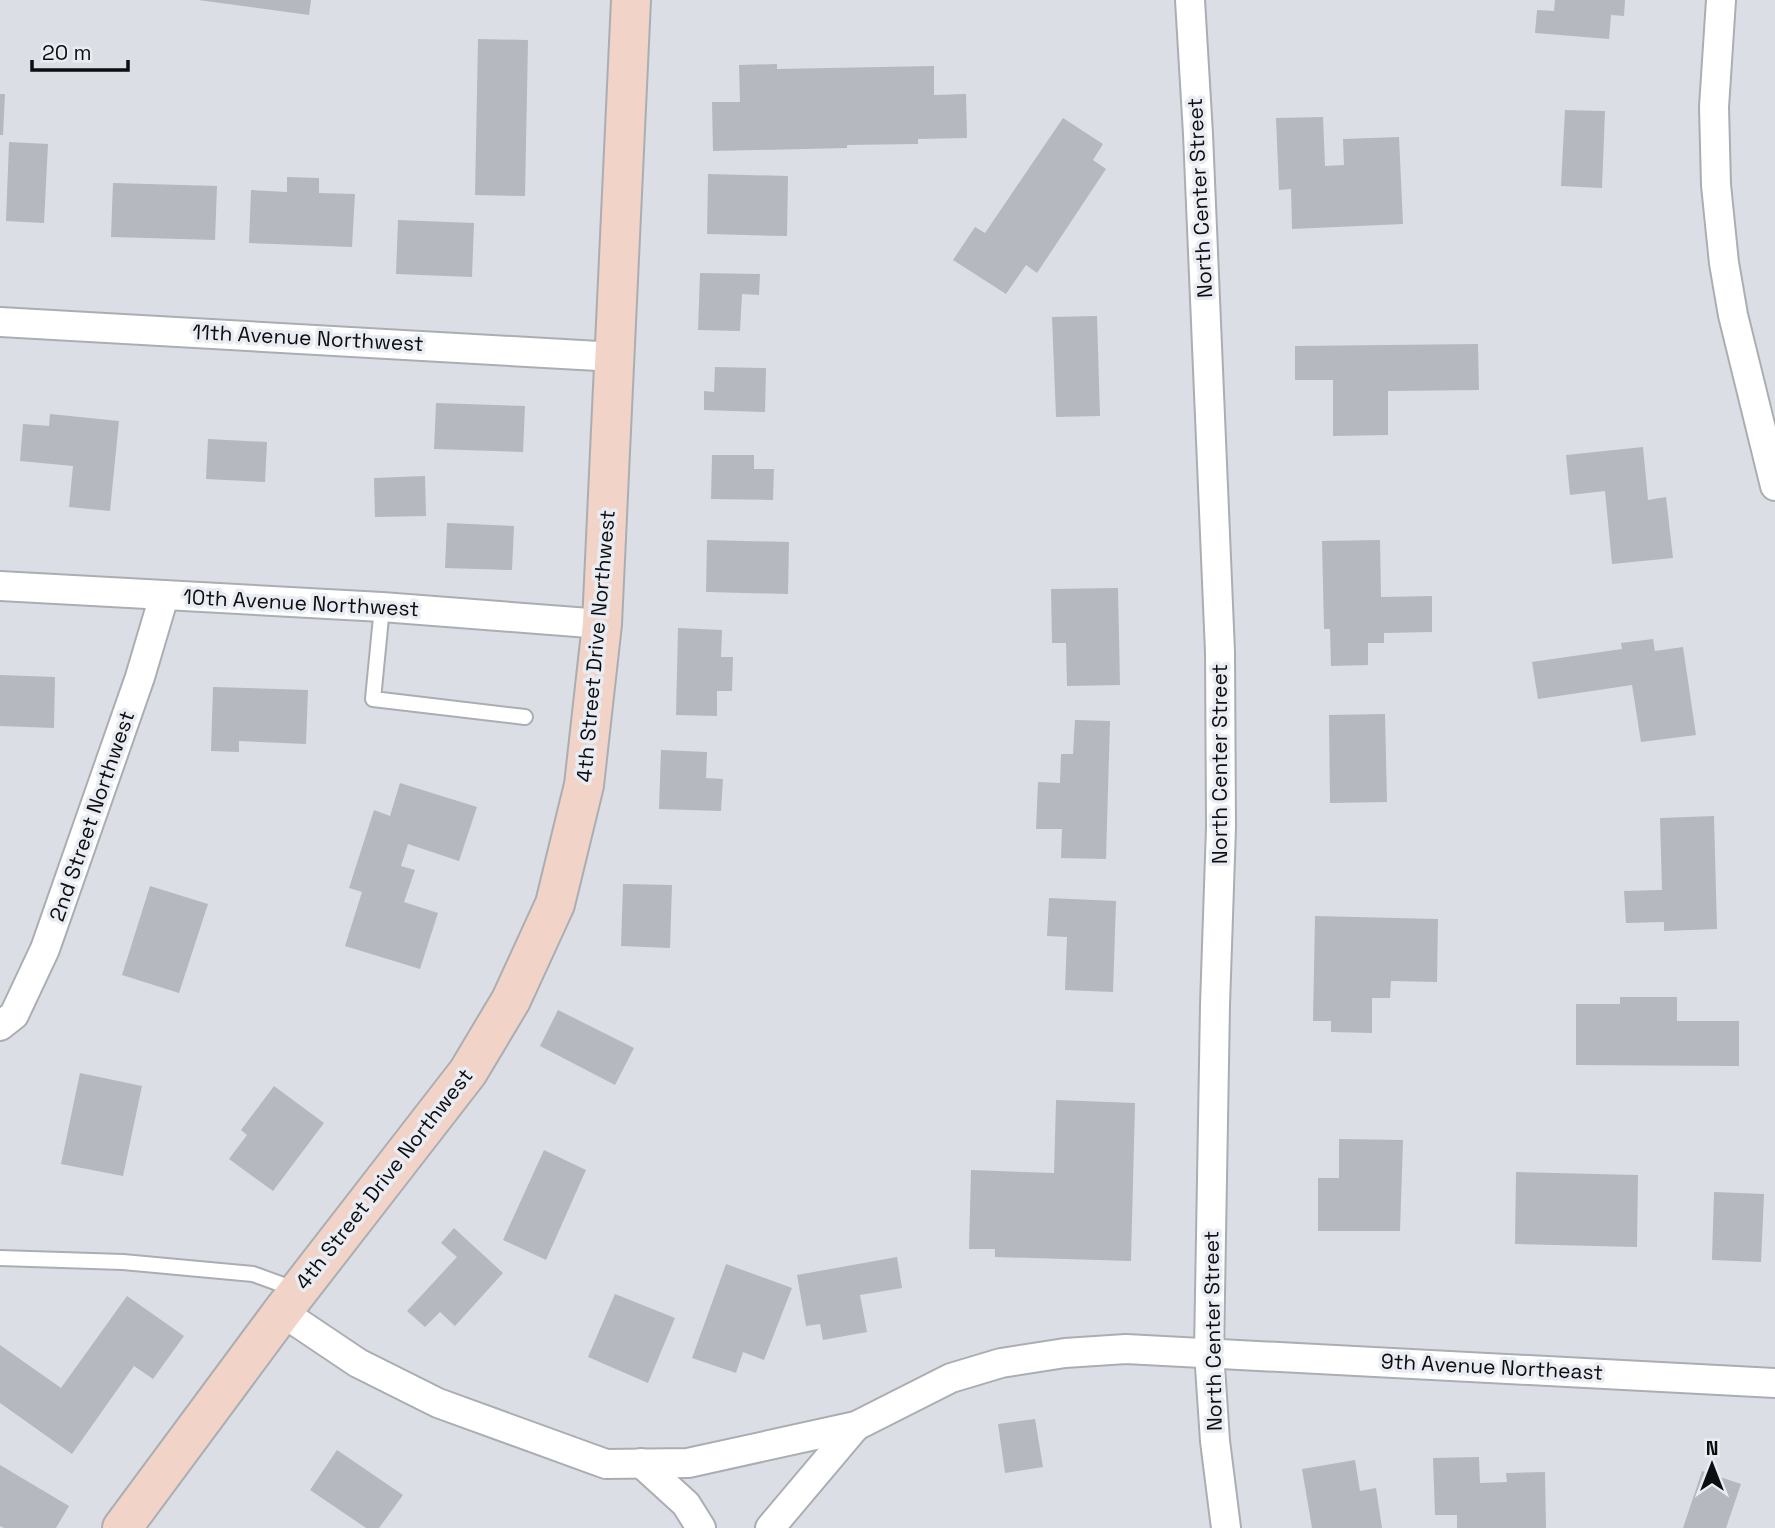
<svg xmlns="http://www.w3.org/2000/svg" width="1775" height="1528" viewBox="0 0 1775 1528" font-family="'Space Grotesk',sans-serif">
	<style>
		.building { fill: #b5b8be }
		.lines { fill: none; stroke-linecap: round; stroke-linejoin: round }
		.lane-casing { stroke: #aaaeb3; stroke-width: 18 }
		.street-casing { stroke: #aaaeb3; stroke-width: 32 }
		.secondary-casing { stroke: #aaaeb3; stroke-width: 42 }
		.lane { stroke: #fff; stroke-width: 14 }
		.street { stroke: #fff; stroke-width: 28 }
		.secondary { stroke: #f1d3c7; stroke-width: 38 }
		.labels { text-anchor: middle; stroke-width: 7; stroke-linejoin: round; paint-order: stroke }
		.street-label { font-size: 21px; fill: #0d0e10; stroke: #e9ecf2 }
	</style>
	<rect width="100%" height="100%" fill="#dbdfe5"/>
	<g class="building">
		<path d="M 198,0 L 311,0 L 309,15 Z"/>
		<path d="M 1555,0 L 1625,0 L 1624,16 L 1611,15 L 1609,39 L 1535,33 L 1537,10 L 1554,11 Z"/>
		<path d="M 478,39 L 528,40 L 525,196 L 475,195 Z"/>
		<path d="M 777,64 L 777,69 L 934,66 L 934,95 L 966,94 L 967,138 L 918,139 L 918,144 L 847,145 L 847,148 L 713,151 L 712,102 L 740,102 L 739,65 Z"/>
		<path d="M 0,94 L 5,94 L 3,135 L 0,135 Z"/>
		<path d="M 1565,110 L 1605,111 L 1602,188 L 1561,186 Z"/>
		<path d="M 1323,117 L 1325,166 L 1344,165 L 1343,139 L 1399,137 L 1403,224 L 1292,229 L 1291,189 L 1279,190 L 1276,118 Z"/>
		<path d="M 1063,118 L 1103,144 L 1093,160 L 1106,169 L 1037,273 L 1026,265 L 1006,294 L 953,260 L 975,227 L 985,233 Z"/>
		<path d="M 9,142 L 48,144 L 44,223 L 6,221 Z"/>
		<path d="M 708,174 L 788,176 L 787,236 L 707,234 Z"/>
		<path d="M 287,177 L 319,178 L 319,193 L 355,194 L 352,247 L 249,243 L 251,190 L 287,192 Z"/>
		<path d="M 113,183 L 217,186 L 215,240 L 111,237 Z"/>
		<path d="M 398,220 L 474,223 L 472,277 L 396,274 Z"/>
		<path d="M 700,273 L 760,274 L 759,295 L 742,294 L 740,331 L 698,330 Z"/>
		<path d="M 1097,316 L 1100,416 L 1056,417 L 1052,317 Z"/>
		<path d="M 1478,344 L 1479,390 L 1388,391 L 1388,435 L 1333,436 L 1333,380 L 1295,380 L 1295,346 Z"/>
		<path d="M 715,367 L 766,368 L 765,412 L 704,410 L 704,391 L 714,392 Z"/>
		<path d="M 436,403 L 525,406 L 523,452 L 434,449 Z"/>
		<path d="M 50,414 L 119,421 L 110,511 L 69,507 L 73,466 L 20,461 L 23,424 L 49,426 Z"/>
		<path d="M 208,439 L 267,442 L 265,482 L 206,479 Z"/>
		<path d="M 1643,447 L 1648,500 L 1666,497 L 1673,558 L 1612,564 L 1605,491 L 1570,495 L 1566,455 Z"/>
		<path d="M 712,455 L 754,455 L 754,469 L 774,469 L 773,500 L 711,499 Z"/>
		<path d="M 425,476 L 426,516 L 375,517 L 374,478 Z"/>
		<path d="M 447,523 L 514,526 L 512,570 L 445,568 Z"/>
		<path d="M 707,540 L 789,542 L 788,594 L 706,592 Z"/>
		<path d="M 1380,540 L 1381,597 L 1432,596 L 1432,632 L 1384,633 L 1384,643 L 1368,643 L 1368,665 L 1331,666 L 1330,629 L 1324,629 L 1322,541 Z"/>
		<path d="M 1118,588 L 1120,685 L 1067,686 L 1066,643 L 1052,643 L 1051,589 Z"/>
		<path d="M 678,628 L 722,630 L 721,657 L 733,657 L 732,691 L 717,691 L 717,716 L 676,715 Z"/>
		<path d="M 1653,639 L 1655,651 L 1683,647 L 1696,735 L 1641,742 L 1632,685 L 1538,699 L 1532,662 L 1622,649 L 1621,643 Z"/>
		<path d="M 0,675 L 55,677 L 54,728 L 0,726 Z"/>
		<path d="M 213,687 L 308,690 L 306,744 L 239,741 L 239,752 L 211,751 Z"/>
		<path d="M 1385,714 L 1387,802 L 1330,803 L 1329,715 Z"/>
		<path d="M 1075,720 L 1110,721 L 1106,859 L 1061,858 L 1062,829 L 1036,829 L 1038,782 L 1060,783 L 1061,754 L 1073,754 Z"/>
		<path d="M 661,750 L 707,752 L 706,778 L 723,779 L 721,811 L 659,809 Z"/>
		<path d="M 400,783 L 477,807 L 459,861 L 408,844 L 401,866 L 415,870 L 404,902 L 438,913 L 420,969 L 345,946 L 362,892 L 349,888 L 374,810 L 390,816 Z"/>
		<path d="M 1714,816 L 1717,929 L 1664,931 L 1664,922 L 1626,923 L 1624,891 L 1662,890 L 1660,818 Z"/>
		<path d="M 623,884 L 672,885 L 670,948 L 621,946 Z"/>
		<path d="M 150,886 L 208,904 L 179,993 L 122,975 Z"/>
		<path d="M 1049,898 L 1116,901 L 1113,992 L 1065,990 L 1067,937 L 1047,936 Z"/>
		<path d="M 1315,916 L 1438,919 L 1437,982 L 1391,981 L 1390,998 L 1372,998 L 1372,1033 L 1331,1032 L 1331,1021 L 1313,1021 Z"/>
		<path d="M 1620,997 L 1677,997 L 1677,1021 L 1739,1021 L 1739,1066 L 1576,1065 L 1576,1004 L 1620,1004 Z"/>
		<path d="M 558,1010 L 634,1048 L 615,1085 L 540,1046 Z"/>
		<path d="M 80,1073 L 142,1086 L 123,1176 L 61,1164 Z"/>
		<path d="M 274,1086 L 324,1123 L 273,1191 L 229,1159 L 247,1135 L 241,1130 Z"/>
		<path d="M 1056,1100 L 1135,1103 L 1131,1261 L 995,1257 L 995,1249 L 969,1249 L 971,1170 L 1054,1173 Z"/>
		<path d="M 1339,1139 L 1403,1140 L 1400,1231 L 1318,1231 L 1318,1178 L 1339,1178 Z"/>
		<path d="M 544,1150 L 586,1170 L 546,1260 L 503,1240 Z"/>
		<path d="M 1516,1172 L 1638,1175 L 1637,1247 L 1515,1244 Z"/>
		<path d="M 1714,1192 L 1764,1194 L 1761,1262 L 1712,1260 Z"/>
		<path d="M 454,1228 L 503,1273 L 455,1326 L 440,1312 L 425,1327 L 407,1311 L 457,1257 L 441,1243 Z"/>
		<path d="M 897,1257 L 902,1288 L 860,1295 L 867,1332 L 823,1340 L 820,1324 L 806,1326 L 797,1275 Z"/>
		<path d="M 726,1264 L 792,1288 L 764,1360 L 743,1352 L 736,1373 L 692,1358 Z"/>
		<path d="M 615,1294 L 675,1318 L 648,1383 L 588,1357 Z"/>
		<path d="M 127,1296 L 184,1336 L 153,1379 L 134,1366 L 72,1454 L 0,1403 L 0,1345 L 61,1388 Z"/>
		<path d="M 1035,1419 L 1043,1467 L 1005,1473 L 998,1424 Z"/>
		<path d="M 337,1450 L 403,1495 L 379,1528 L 366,1528 L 310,1490 Z"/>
		<path d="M 1479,1457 L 1480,1483 L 1507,1482 L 1506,1473 L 1545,1472 L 1546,1528 L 1457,1528 L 1457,1515 L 1435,1515 L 1433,1458 Z"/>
		<path d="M 1355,1460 L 1360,1491 L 1376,1488 L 1382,1528 L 1312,1528 L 1302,1469 Z"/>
		<path d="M 0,1465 L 69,1506 L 56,1528 L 4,1528 L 0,1526 Z"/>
		<path d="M 1702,1471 L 1741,1484 L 1726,1528 L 1683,1528 Z"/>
	</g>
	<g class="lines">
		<g class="lane-casing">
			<g id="lane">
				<path d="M 382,607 L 373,699 L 525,717"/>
				<path d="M 0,1258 L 123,1262 L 253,1274 L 297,1290"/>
			</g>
		</g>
		<g class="street-casing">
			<g id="street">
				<path d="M 1190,0 L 1198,134 L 1220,652 L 1221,827 L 1215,1005 L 1209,1352 L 1215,1441 L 1226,1528"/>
				<path d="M 1721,0 L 1714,107 L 1716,185 L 1724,263 L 1733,315 L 1775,486"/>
				<path d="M 0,322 L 616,357"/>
				<path d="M 0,586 L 382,607 L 602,624"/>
				<path d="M 0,1026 L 14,1015 L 45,949 L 140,677 L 164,596"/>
				<path d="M 282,1312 L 358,1363 L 438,1403 L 606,1464 L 688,1463 L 856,1426 L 951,1378 L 1001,1363 L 1065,1353 L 1126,1349 L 1775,1383"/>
				<path d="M 641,1463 L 686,1504 L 701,1528"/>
				<path d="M 770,1528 L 856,1426"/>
			</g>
		</g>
		<g class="secondary-casing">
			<path id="secondary" d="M 122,1528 L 282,1312 L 468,1072 L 511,1000 L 555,904 L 584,785 L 602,624 L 631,0"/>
		</g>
		<use href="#lane" class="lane"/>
		<use href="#street" class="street"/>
		<use href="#secondary" class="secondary"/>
	</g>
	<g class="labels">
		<g class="street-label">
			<text transform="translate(1200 198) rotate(-93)" y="7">North Center Street</text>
			<text transform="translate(308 338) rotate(3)" y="7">11th Avenue Northwest</text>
			<text transform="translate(301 603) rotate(3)" y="7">10th Avenue Northwest</text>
			<text transform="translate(596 646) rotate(-85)" y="7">4th Street Drive Northwest</text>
			<text transform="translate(1220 764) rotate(-90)" y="7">North Center Street</text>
			<text transform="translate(92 816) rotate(-71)" y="7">2nd Street Northwest</text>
			<text transform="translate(384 1179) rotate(-52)" y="7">4th Street Drive Northwest</text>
			<text transform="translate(1213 1331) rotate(-91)" y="7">North Center Street</text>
			<text transform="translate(1492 1367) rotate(3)" y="7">9th Avenue Northeast</text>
		</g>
	</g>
	<g transform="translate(1712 1465)" stroke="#e9ecf2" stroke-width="5" paint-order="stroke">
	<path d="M0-5L12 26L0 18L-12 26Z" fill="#0d0e10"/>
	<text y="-10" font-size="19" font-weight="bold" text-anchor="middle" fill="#0d0e10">N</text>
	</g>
	<path d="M32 60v10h96v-10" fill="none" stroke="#0d0e10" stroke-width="3.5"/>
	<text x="42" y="60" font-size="21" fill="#0d0e10" stroke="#e9ecf2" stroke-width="5" paint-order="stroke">20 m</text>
</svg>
